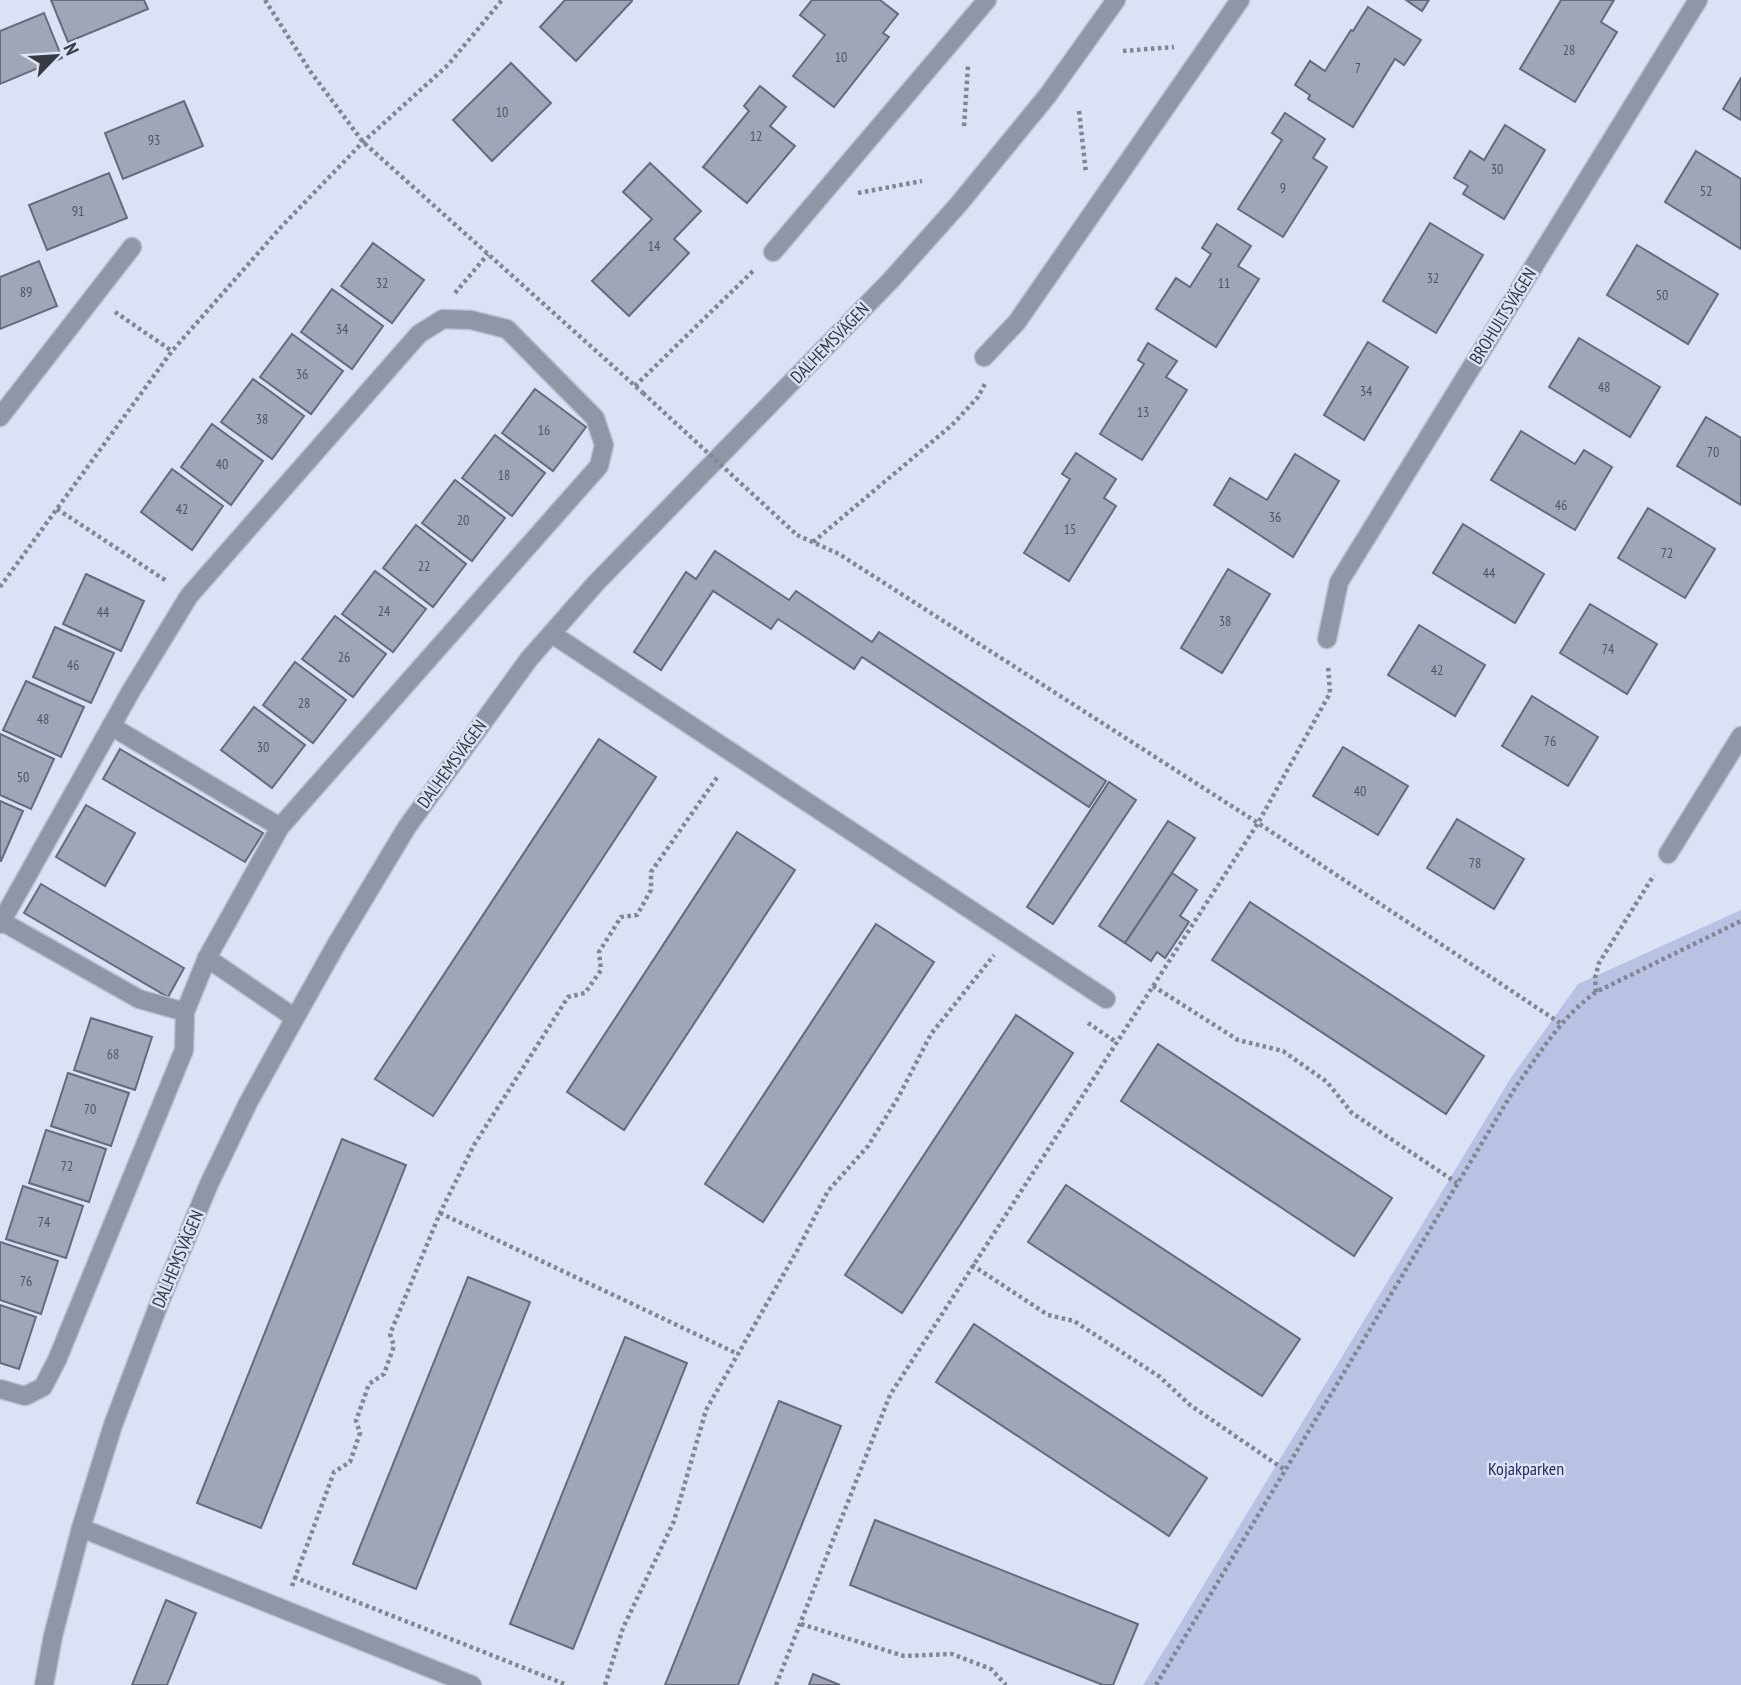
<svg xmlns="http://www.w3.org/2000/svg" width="1741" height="1685" viewBox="0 0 1741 1685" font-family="'PT Sans Narrow',sans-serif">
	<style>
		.green { fill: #b9c2e3 }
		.building { fill: #a0a5b7; stroke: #666a7c; stroke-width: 2 }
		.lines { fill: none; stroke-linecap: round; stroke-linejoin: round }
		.minor-casing { stroke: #bbc0d2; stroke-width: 21 }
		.path { stroke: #828693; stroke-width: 4.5; stroke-dasharray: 3.5 3.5; stroke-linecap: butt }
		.minor { stroke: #9196a6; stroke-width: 18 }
		.path-bridge { stroke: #828693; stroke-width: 4.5; stroke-dasharray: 3.5 3.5; stroke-linecap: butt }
		.labels { text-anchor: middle; stroke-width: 5; stroke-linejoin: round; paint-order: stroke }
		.number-label { font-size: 14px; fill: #52555f }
		.street-label { font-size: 18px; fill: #383a42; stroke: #dce2f6 }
		.park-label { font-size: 18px; fill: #262e5d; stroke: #dce2f6 }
	</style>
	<rect width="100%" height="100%" fill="#dce2f6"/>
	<path class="green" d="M 1741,910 L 1741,1685 L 1143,1685 L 1512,1076 L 1578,984 Z"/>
	<g class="building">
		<path d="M 51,0 L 144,0 L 148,9 L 68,42 Z"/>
		<path d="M 565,0 L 631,0 L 632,1 L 576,61 L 540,27 Z"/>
		<path d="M 812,0 L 880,0 L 898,14 L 883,33 L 889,37 L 834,107 L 793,76 L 825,35 L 800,15 Z"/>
		<path d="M 1406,0 L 1429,0 L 1422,11 Z"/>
		<path d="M 1561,0 L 1614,0 L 1601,22 L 1617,32 L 1575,102 L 1520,69 Z"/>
		<path d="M 1368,7 L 1421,40 L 1404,65 L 1395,59 L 1353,127 L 1308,99 L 1310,95 L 1295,85 L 1310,61 L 1325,71 L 1351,30 L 1353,31 Z"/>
		<path d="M 44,13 L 62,58 L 0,84 L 0,31 Z"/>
		<path d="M 511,63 L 551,103 L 492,161 L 453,120 Z"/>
		<path d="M 1741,78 L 1741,120 L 1723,109 Z"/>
		<path d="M 760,86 L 786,107 L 770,126 L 795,146 L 747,203 L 703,167 L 749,111 L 744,106 Z"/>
		<path d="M 184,101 L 203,146 L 123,179 L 105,133 Z"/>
		<path d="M 1285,113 L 1325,139 L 1313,158 L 1327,167 L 1283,237 L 1238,209 L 1282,140 L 1272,133 Z"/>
		<path d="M 1505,125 L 1545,150 L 1504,219 L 1463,194 L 1468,186 L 1454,178 L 1470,151 L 1484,160 Z"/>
		<path d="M 1696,151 L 1741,179 L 1741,249 L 1665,202 Z"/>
		<path d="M 650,163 L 701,211 L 674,239 L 689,253 L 629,316 L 592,281 L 652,219 L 623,192 Z"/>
		<path d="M 109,173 L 127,218 L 47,250 L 29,205 Z"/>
		<path d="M 1430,223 L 1483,255 L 1436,333 L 1383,301 Z"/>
		<path d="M 1217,224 L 1251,246 L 1238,266 L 1259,279 L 1216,347 L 1156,309 L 1176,278 L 1190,287 L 1211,254 L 1202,248 Z"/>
		<path d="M 373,243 L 424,280 L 392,323 L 341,286 Z"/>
		<path d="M 1637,245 L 1718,294 L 1688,344 L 1607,295 Z"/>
		<path d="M 39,261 L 57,306 L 0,329 L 0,277 Z"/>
		<path d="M 332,289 L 383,326 L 352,369 L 301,332 Z"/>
		<path d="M 292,334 L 343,371 L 311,414 L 260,377 Z"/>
		<path d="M 1579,338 L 1660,387 L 1630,437 L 1549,387 Z"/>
		<path d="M 1368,342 L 1408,367 L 1364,440 L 1324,415 Z"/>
		<path d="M 1148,343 L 1177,361 L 1166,377 L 1187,390 L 1142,460 L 1100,434 L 1144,364 L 1138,360 Z"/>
		<path d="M 253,379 L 304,416 L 272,459 L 221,422 Z"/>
		<path d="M 535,389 L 586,427 L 553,471 L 502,433 Z"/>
		<path d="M 1706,417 L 1741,438 L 1741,505 L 1677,466 Z"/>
		<path d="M 212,424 L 263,461 L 231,505 L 181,467 Z"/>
		<path d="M 1521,431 L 1575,464 L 1584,450 L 1612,467 L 1575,530 L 1491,480 Z"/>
		<path d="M 495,435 L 545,473 L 512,516 L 462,478 Z"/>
		<path d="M 1076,453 L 1116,479 L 1104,498 L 1116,506 L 1069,581 L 1024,553 L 1070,479 L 1062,474 Z"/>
		<path d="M 1295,454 L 1339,481 L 1293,557 L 1214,505 L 1230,478 L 1267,500 Z"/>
		<path d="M 172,469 L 223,506 L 192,550 L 141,512 Z"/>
		<path d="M 455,480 L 505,518 L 472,561 L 422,523 Z"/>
		<path d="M 1648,508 L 1715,549 L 1685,598 L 1618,558 Z"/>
		<path d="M 1463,524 L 1544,574 L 1515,623 L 1433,573 Z"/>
		<path d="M 416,525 L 466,564 L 433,607 L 383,568 Z"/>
		<path d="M 715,551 L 789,600 L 796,591 L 872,642 L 879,632 L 1106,781 L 1089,807 L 862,657 L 854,669 L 778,619 L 771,629 L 713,591 L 661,670 L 634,652 L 686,572 L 696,579 Z"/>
		<path d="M 1228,569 L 1270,594 L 1222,673 L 1181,648 Z"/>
		<path d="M 375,571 L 426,609 L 393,652 L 342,614 Z"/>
		<path d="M 86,574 L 144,601 L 121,651 L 63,624 Z"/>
		<path d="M 1590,604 L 1657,644 L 1627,694 L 1560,653 Z"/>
		<path d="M 335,616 L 386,654 L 353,697 L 302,659 Z"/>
		<path d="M 1419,625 L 1485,665 L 1455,716 L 1388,675 Z"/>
		<path d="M 55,627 L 114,653 L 91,703 L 33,677 Z"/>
		<path d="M 295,662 L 346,700 L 313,743 L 263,705 Z"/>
		<path d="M 26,681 L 84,707 L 61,757 L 3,730 Z"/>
		<path d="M 1532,696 L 1598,737 L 1568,786 L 1502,746 Z"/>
		<path d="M 254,707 L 305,745 L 272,788 L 221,750 Z"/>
		<path d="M 0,734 L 54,759 L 31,809 L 0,795 Z"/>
		<path d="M 599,739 L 656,777 L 433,1116 L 375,1079 Z"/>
		<path d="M 1343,747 L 1408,786 L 1378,835 L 1313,796 Z"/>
		<path d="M 120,749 L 263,833 L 245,862 L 103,779 Z"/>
		<path d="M 1109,782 L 1136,800 L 1053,924 L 1027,907 Z"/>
		<path d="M 0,801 L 23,811 L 1,861 L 0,861 Z"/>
		<path d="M 86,805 L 135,833 L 105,886 L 56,857 Z"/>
		<path d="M 1457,819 L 1524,859 L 1494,909 L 1427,868 Z"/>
		<path d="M 1168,821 L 1195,838 L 1125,943 L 1099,926 Z"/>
		<path d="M 737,832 L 795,870 L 624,1130 L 567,1092 Z"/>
		<path d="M 1172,873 L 1197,890 L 1180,916 L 1189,922 L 1165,958 L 1157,952 L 1151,961 L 1125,943 Z"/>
		<path d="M 41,884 L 184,968 L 168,997 L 24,913 Z"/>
		<path d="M 1250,902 L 1484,1056 L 1446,1114 L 1212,960 Z"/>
		<path d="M 876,924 L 934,962 L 763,1222 L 705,1184 Z"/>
		<path d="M 1016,1015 L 1073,1053 L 902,1313 L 845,1275 Z"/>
		<path d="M 91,1018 L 152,1037 L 135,1090 L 74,1070 Z"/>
		<path d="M 1158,1044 L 1392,1198 L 1354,1256 L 1121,1101 Z"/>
		<path d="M 68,1073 L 129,1093 L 111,1146 L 51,1126 Z"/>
		<path d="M 46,1130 L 106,1149 L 89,1202 L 29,1183 Z"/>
		<path d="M 342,1139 L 406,1165 L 261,1528 L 197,1503 Z"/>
		<path d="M 1066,1185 L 1300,1339 L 1262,1396 L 1028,1242 Z"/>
		<path d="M 23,1186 L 83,1206 L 66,1258 L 6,1239 Z"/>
		<path d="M 0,1242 L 58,1261 L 41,1314 L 0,1300 Z"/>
		<path d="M 468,1277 L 530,1302 L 416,1589 L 353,1564 Z"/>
		<path d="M 0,1305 L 36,1317 L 19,1369 L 0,1363 Z"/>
		<path d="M 974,1324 L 1207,1478 L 1169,1536 L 936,1382 Z"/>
		<path d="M 625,1337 L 687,1363 L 573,1649 L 510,1624 Z"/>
		<path d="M 779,1401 L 841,1426 L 738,1685 L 665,1685 Z"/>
		<path d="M 875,1520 L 1138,1624 L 1113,1685 L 1103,1685 L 850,1585 Z"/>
		<path d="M 166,1600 L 196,1613 L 167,1685 L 132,1685 Z"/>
		<path d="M 813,1674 L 840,1685 L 809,1685 Z"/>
	</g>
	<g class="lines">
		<g class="minor-casing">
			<g id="minor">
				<path d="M 773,252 L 987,0"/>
				<path d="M 984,357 L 1017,322 L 1240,0"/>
				<path d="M 0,417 L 132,247"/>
				<path d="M 552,634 L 1106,999"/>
				<path d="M 1327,639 L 1339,582 L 1698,0"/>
				<path d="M 111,726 L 280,827"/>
				<path d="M 1668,854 L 1741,736"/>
				<path d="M 1,921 L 139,999 L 185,1012"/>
				<path d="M 0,924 L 131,691 L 189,596 L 419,334 L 443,319 L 471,320 L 507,329 L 595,418 L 604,445 L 599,466 L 280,827 L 207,958 L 185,1012 L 184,1050 L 57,1360 L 43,1387 L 25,1396 L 0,1389"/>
				<path d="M 207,958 L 295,1018"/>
				<path d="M 81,1528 L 472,1685"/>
				<path d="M 44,1685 L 53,1636 L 81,1528 L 113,1425 L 159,1304 L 209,1184 L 248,1103 L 295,1018 L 336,945 L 407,827 L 529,659 L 596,583 L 891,280 L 958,205 L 1048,95 L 1116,0"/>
			</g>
		</g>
		<g class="path">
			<path d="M 265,0 L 310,71 L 363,142 L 643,393"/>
			<path d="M 1123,51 L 1174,47"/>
			<path d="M 1079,111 L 1086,173"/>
			<path d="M 964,126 L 968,66"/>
			<path d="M 858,193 L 922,181"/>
			<path d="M 455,293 L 488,254"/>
			<path d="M 115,312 L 172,351"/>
			<path d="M 635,386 L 755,269"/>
			<path d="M 57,509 L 168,582"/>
			<path d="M 797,535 L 839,554 L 1258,823 L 1560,1023"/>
			<path d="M 813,542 L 952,425 L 978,397 L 986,382"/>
			<path d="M 0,587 L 172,351 L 281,227 L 363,142 L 448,65 L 502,0"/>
			<path d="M 1153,986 L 1238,1040 L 1283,1051 L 1327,1082 L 1352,1113 L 1457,1183"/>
			<path d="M 1596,992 L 1595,978 L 1599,963 L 1654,875"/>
			<path d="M 1088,1023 L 1116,1042"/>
			<path d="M 440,1213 L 738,1354"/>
			<path d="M 972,1265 L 1048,1315 L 1074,1321 L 1160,1377 L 1190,1405 L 1285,1470"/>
			<path d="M 294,1577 L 567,1685"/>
			<path d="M 292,1586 L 334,1472 L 350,1462 L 360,1433 L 356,1421 L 369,1384 L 384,1374 L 394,1346 L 390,1334 L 440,1213 L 474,1145 L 568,997 L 585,993 L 601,970 L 599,952 L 621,917 L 637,915 L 651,890 L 651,872 L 718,776"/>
			<path d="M 801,1624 L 904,1656 L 952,1654 L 991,1669 L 1006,1685"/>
			<path d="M 605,1685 L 623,1628 L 674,1521 L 706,1410 L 798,1249 L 828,1191 L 868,1146 L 899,1096 L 931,1034 L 994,955"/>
			<path d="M 776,1685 L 890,1395 L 1258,823 L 1330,693 L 1328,665"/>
			<path d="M 1156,1685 L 1515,1088 C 1540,1053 1561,1017 1596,992 L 1741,921"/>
		</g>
		<use href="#minor" class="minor"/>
		<path class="path-bridge" d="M 643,393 L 797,535"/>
	</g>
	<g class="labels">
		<g class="number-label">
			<text x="1569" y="55">28</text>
			<text x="841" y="62">10</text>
			<text x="1358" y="73">7</text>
			<text x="502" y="117">10</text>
			<text x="756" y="141">12</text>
			<text x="154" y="145">93</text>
			<text x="1497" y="174">30</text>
			<text x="1283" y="193">9</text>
			<text x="1706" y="196">52</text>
			<text x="78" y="216">91</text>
			<text x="654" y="251">14</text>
			<text x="1433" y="283">32</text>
			<text x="382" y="288">32</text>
			<text x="1224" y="288">11</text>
			<text x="26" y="297">89</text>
			<text x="1662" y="300">50</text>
			<text x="342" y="334">34</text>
			<text x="302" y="379">36</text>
			<text x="1604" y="392">48</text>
			<text x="1366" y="396">34</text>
			<text x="1143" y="417">13</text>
			<text x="262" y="424">38</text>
			<text x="544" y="435">16</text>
			<text x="1713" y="457">70</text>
			<text x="222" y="469">40</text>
			<text x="504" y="480">18</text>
			<text x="1561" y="510">46</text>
			<text x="182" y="514">42</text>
			<text x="1275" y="522">36</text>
			<text x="463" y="525">20</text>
			<text x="1070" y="534">15</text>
			<text x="1667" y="558">72</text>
			<text x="424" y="571">22</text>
			<text x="1489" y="578">44</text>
			<text x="384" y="616">24</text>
			<text x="103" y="617">44</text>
			<text x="1225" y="626">38</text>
			<text x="1608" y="654">74</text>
			<text x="344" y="662">26</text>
			<text x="73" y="670">46</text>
			<text x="1437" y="675">42</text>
			<text x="304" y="708">28</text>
			<text x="43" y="724">48</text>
			<text x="1550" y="746">76</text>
			<text x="263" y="752">30</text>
			<text x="23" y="782">50</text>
			<text x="1360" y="796">40</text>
			<text x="1475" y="868">78</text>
			<text x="113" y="1059">68</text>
			<text x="90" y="1114">70</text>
			<text x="67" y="1171">72</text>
			<text x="44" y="1227">74</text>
			<text x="26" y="1286">76</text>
		</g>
		<g class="street-label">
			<text transform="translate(1503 316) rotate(-58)" y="6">BROHULTSVÄGEN</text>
			<text transform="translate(830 343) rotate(-46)" y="6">DALHEMSVÄGEN</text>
			<text transform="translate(452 764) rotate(-54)" y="6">DALHEMSVÄGEN</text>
			<text transform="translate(178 1259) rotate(-67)" y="6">DALHEMSVÄGEN</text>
		</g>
		<g class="park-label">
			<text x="1526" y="1475">Kojakparken</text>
		</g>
	</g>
	<g transform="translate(56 56) rotate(65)" stroke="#dce2f6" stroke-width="5" paint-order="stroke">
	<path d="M0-5L12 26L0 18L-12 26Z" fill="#383a42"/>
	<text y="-10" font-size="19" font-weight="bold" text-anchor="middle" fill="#383a42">N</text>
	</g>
</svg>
